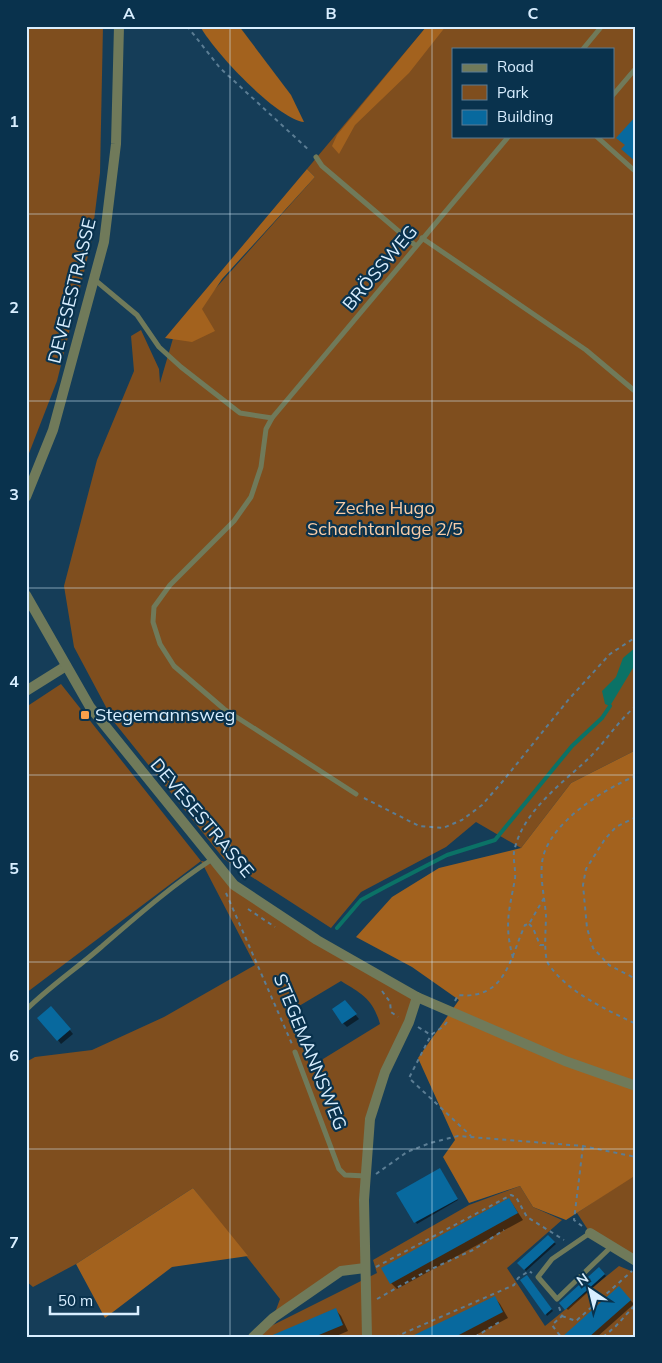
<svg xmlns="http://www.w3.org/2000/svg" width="662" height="1363" viewBox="0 0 662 1363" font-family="Mulish,sans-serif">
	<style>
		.green { fill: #7f4e1e; fill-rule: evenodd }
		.forest { fill: #a3621e }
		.water { fill: #0b7266 }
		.shadow { fill: #0007 }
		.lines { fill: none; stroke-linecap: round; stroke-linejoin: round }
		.stream { stroke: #0b7266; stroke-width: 4 }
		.building { fill: #08699e }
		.path { stroke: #5b7d94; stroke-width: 2; stroke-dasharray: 4 4; stroke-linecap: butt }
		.service { stroke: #707a5a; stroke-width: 5 }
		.minor { stroke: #707a5a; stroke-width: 10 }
		.tertiary { stroke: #707a5a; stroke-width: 10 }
		.grid { fill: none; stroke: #d8eeff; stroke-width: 1; stroke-opacity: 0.55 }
		.poi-dot { fill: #f8a04b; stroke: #09324d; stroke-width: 2 }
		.labels { text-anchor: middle; stroke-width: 4.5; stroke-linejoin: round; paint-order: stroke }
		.street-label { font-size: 18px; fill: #d8eeff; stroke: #09324d }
		.park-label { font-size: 18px; fill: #f7cca7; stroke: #09324d }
		.poi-label { font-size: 18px; fill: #d8eeff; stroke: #09324d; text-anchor: start }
		.neatline { fill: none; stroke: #d8eeff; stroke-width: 2 }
		.grid-label { font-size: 16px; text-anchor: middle; font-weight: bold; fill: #d8eeff }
	</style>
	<rect width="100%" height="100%" fill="#153d58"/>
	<g class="green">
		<path d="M 26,26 L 103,26 L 100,173 L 91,244 L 57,381 L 26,461 Z"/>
		<path d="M 427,26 L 636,26 L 636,750 L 571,783 L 521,848 L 476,822 L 446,847 L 361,892 L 331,928 L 224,859 L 114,722 L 74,647 L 64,586 L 97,460 L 134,371 L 131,336 L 141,330 L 159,369 L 160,383 L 174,335 L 315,177 L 307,169 ZM 453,49 L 613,49 L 613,136 L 453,136 Z"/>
		<path d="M 61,684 L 201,861 L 208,862 L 261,904 L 417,997 L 370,1119 L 365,1268 L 341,1271 L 273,1318 L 280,1299 L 193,1188 L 76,1264 L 33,1287 L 26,1281 L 26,1062 L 35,1057 L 92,1050 L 164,1017 L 255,965 L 201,861 L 26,993 L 26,707 ZM 341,981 C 362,994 373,999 380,1024 L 310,1067 L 289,1012 Z"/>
		<path d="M 634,1175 L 636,1175 L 636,1261 L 590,1233 L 577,1213 Z"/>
		<path d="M 520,1186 L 533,1207 L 562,1220 L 507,1268 L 545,1326 L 619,1266 L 636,1273 L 636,1337 L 260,1337 L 271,1326 L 377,1273 L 373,1260 L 469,1205 Z"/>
	</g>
	<g class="forest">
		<path d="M 200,26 L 239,26 L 291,95 L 304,122 C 276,118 214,52 200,26 Z"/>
		<path d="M 427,26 L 446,26 L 409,73 L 355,125 L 339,154 L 332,146 L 337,135 Z"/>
		<path d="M 307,169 L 315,177 L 222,279 L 202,309 L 215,331 L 192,342 L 165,338 Z"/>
		<path d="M 636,750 L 636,1175 L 566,1220 L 533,1207 L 520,1186 L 469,1203 L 443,1157 L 455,1140 L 418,1058 L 459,1000 L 412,967 L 356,937 L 392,897 L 439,868 L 521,848 L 571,783 Z"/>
		<path d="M 193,1188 L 248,1256 L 172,1267 L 105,1318 L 76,1264 Z"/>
	</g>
	<path class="water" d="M 636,647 L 636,663 L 610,706 L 605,704 L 602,691 L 616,677 L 623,658 Z"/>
	<g class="shadow">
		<path d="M 348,1006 L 359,1019 L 347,1027 L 343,1023 Z"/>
		<path d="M 55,1012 L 73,1034 L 61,1044 L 58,1040 Z"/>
		<path d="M 441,1171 L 458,1200 L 417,1224 L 398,1194 Z"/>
		<path d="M 509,1199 L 523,1220 L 397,1289 L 391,1283 Z"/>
		<path d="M 548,1237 L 556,1244 L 526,1271 L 519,1263 Z"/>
		<path d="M 599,1269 L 606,1276 L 568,1310 L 561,1303 Z"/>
		<path d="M 529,1278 L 553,1311 L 547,1316 L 546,1314 Z"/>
		<path d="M 619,1288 L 634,1304 L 597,1337 L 568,1337 Z"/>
		<path d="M 494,1297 L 500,1304 L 508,1318 L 472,1337 L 413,1337 Z"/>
		<path d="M 335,1309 L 341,1316 L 348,1331 L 334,1337 L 271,1337 Z"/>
	</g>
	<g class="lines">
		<path class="stream" d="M 337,928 L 361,900 L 387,886 L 447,855 L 495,840 L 572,746 L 602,718 L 610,706"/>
	</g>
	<g class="building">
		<path d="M 636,116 L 636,162 L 621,149 L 625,145 L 616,138 Z"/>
		<path d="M 345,1000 L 357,1014 L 342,1024 L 332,1009 Z"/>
		<path d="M 51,1006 L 71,1029 L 57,1041 L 37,1018 Z"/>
		<path d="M 440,1168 L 458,1199 L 414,1223 L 396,1193 Z"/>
		<path d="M 509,1198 L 518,1213 L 390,1284 L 381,1268 Z"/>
		<path d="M 548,1235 L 555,1242 L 524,1270 L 517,1263 Z"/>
		<path d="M 599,1267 L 605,1274 L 565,1310 L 559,1303 Z"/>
		<path d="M 527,1275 L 552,1309 L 545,1315 L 520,1280 Z"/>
		<path d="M 619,1286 L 631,1300 L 589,1337 L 562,1337 Z"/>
		<path d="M 495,1296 L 503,1312 L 455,1337 L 410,1337 Z"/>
		<path d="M 336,1308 L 343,1325 L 314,1337 L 268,1337 Z"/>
	</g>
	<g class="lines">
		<g class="path">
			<path d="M 187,26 L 220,68 L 310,151"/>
			<path d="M 636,776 C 603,789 546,825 542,863 C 540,881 545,899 546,916 C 546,927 543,958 549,965 C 569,993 605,1009 636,1024"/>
			<path d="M 364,798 L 419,826 L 443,828 L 462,820 L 482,805 L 503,781 L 569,699 L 610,654 L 636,637"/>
			<path d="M 636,817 L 616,827 L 605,839 L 586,869 L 583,885 L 587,928 L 593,948 L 609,965 L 636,979"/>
			<path d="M 226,893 L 292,1044"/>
			<path d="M 248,909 L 275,927"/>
			<path d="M 529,924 L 533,928 L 540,945 L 545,945"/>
			<path d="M 513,958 C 504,925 509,911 515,879 C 516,870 513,861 514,852 C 522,811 562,784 590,757 C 606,741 618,721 636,706"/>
			<path d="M 382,991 L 390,1002 L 391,1012 L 398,1017"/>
			<path d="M 455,1001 L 458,995 C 506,1000 510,958 525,925 L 529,924 L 544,898"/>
			<path d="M 447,1022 L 444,1026 L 431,1035 L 409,1078 L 471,1136"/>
			<path d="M 418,1027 L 431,1035"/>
			<path d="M 376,1174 L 407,1152 L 430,1143 L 458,1136 L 583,1146 L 636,1157"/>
			<path d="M 582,1226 L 574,1220 L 583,1146"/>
			<path d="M 376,1267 L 511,1195 L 516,1197 L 527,1217 L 564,1240"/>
			<path d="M 377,1299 L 425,1272 L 473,1250 L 504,1230"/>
			<path d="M 559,1307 L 562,1316 L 552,1325 L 561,1337"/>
			<path d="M 562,1316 L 576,1321 L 632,1271"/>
			<path d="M 395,1337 L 514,1285 L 518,1278 L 529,1271 L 532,1273"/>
			<path d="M 475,1337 L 501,1321"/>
			<path d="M 603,1337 L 615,1327 L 636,1304"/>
		</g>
		<g class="service">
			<path d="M 583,49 L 602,26"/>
			<path d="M 613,95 L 636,68"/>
			<path d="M 596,136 L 636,172"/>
			<path d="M 316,157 L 322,166 L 416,246"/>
			<path d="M 422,238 L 586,350 L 636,392"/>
			<path d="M 95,280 L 137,315 L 159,347 L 181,367 L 240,413 L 272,418"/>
			<path d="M 356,794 L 224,709 L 174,666 L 160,644 L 153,622 L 154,607 L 170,585 L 234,521 L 251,497 L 261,467 L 266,429 L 272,418 L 509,136"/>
			<path d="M 26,1010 C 49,987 76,969 100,948 C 136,917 171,886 211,860"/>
			<path d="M 295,1052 L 339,1169 L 345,1175 L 366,1176"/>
			<path d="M 590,1233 L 552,1259 L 538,1277 L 557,1299 L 612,1246"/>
		</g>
		<g class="minor">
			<path d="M 26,691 L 66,666"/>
			<path d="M 590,1233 L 636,1261"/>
			<path d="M 253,1337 L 273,1318 L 341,1271 L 365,1268"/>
			<path d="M 367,1337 L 364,1200 L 370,1119 L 385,1072 L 409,1022 L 417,997"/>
		</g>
		<g class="tertiary">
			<path d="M 26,497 L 53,430 L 104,242 L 116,144 L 119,26"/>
			<path d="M 26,595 L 90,707 L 234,885 L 317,940 L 417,997 L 565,1061 L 636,1086"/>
		</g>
	</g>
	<path class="grid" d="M 230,26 L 230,1337M 432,26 L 432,1337M 26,214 L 636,214M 26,401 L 636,401M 26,588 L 636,588M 26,775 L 636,775M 26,962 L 636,962M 26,1149 L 636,1149"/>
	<rect class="poi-dot" x="80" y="710" width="10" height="10" rx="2.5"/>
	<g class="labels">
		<g class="street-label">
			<text transform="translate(380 268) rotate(-50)" y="6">BRÖSSWEG</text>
			<text transform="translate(72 291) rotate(-76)" y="6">DEVESESTRASSE</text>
			<text transform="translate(202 818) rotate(50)" y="6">DEVESESTRASSE</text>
			<text transform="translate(310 1052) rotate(68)" y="6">STEGEMANNSWEG</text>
		</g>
		<g class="park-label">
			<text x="385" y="514">Zeche Hugo<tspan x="385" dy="21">Schachtanlage 2/5</tspan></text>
		</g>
		<g class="poi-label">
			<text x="95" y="721">Stegemannsweg</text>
		</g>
	</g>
	<rect width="662" height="1363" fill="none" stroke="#09324d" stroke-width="55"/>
	<rect x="452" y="48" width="162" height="90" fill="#09324d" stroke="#5c7d94"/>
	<rect x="462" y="64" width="25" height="8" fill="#707a5a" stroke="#5c7d94"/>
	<text x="497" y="72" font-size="15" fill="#d8eeff">Road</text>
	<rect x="462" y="85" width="25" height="15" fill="#7f4e1e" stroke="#5c7d94"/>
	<text x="497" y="98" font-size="15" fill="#d8eeff">Park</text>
	<rect x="462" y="110" width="25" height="15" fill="#08699e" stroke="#5c7d94"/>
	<text x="497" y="122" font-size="15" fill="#d8eeff">Building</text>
	<g transform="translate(590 1290) rotate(325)" stroke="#09324d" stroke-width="4" paint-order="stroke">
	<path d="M0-4L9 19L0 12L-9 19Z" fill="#d8eeff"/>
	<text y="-8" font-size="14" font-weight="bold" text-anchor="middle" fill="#d8eeff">N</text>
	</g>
	<path d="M50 1306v8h88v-8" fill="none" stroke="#d8eeff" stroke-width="2.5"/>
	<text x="58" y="1306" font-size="15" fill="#d8eeff" stroke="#09324d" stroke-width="4" paint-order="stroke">50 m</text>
	<rect x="28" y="28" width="606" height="1308" class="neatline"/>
	<g class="grid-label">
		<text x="129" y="19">A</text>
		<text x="331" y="19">B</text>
		<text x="533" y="19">C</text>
		<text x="14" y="127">1</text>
		<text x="14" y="313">2</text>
		<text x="14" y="500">3</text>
		<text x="14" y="687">4</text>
		<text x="14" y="874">5</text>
		<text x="14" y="1061">6</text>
		<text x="14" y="1248">7</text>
	</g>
</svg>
